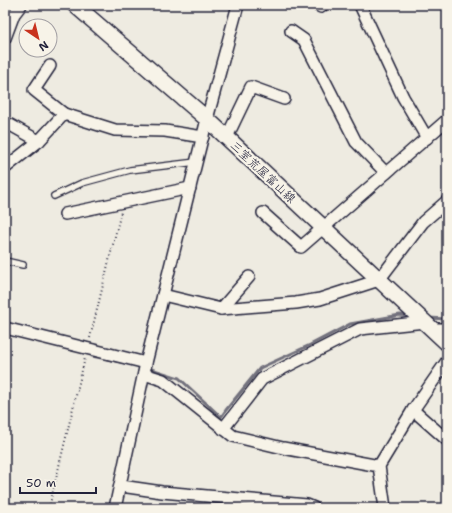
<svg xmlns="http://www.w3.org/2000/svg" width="452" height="513" viewBox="0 0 452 513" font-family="'Shantell Sans','Klee One',sans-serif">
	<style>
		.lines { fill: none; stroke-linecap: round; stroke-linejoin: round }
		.stream { stroke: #716f7b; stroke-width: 3 }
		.service-casing { stroke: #22223b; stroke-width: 8 }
		.minor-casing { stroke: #22223b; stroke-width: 14 }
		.secondary-casing { stroke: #22223b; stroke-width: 18 }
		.path { stroke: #22223b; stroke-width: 2; stroke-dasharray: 1 3; stroke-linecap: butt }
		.service { stroke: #f7f3e8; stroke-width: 5.5 }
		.minor { stroke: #f7f3e8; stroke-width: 11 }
		.secondary { stroke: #f7f3e8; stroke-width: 15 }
		.labels { text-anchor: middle; stroke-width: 4; stroke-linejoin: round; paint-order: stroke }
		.street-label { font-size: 12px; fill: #22223b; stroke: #f7f3e8 }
	</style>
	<rect width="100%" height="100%" fill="#eeebe1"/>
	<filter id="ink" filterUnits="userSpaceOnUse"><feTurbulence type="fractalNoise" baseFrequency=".025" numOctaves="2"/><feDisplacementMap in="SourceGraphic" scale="8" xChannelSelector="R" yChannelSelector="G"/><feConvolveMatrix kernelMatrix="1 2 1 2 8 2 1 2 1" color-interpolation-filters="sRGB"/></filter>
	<g filter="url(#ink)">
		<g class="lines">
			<g class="stream">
				<path d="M 428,318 L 447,319"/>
				<path d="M 92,356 L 121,362"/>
				<path d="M 148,368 L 179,378 L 221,417 L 226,410 L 260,368 L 310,345 L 350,324 L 400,315 L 410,316"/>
			</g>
			<g class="service-casing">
				<g id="service">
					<path d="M 54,196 L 82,183 L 130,170 L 196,162"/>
					<path d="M 5,261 L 23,265"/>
				</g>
			</g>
			<g class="minor-casing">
				<g id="minor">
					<path d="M 317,5 L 321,7"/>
					<path d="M 360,5 L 403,97 L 427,138"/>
					<path d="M 291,31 L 304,40 L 356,142 L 386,173"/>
					<path d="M 5,38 L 14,14 L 21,5"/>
					<path d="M 50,66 L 34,90 L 64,114"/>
					<path d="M 5,122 L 39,141 L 64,114 L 115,130 L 165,131 L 203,137"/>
					<path d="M 227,137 L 251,87 L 284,99"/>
					<path d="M 5,168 L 39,141"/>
					<path d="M 263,213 L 301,247 L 447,120"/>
					<path d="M 65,214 L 190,188"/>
					<path d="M 163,295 L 221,309 L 249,277"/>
					<path d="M 221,309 L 296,303 L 320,299 L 379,280 L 423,222 L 447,201"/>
					<path d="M 5,328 L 146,363"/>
					<path d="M 432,329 L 447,329"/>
					<path d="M 144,374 L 163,380 L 233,436 L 283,448 L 379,466"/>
					<path d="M 413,410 L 447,440"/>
					<path d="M 223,429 L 262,379 L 360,329 L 425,322"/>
					<path d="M 121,486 L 162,492 L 307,505 L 314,508"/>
					<path d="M 115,508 L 146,363 L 207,119 L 238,5"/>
					<path d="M 385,508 L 379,466 L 413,410 L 447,361"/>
				</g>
			</g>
			<g class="secondary-casing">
				<path id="secondary" d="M 75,5 L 207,119 L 447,343"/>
			</g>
			<g class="path">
				<path d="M 90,338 L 121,212"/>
				<path d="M 49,508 L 85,358"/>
			</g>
			<use href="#service" class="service"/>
			<use href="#minor" class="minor"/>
			<use href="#secondary" class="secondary"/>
		</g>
	</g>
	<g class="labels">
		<g class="street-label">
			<text transform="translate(263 172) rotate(43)" y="4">三室荒屋富山線</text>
		</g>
	</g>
	<rect width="452" height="513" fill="none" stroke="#f7f3e8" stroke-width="20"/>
	<rect x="10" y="10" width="432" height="493" fill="none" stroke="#22223b" stroke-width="1.5" filter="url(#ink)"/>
	<g transform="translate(38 38) rotate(145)"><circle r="19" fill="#f7f3e8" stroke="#a29fa3"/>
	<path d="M0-3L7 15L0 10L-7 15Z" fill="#c8321e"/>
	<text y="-6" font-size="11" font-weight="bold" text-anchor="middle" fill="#22223b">N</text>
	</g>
	<path d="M20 487v6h76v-6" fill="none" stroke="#22223b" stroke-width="2"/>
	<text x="26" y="487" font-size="12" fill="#22223b" stroke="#f7f3e8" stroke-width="3" paint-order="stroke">50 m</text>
</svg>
